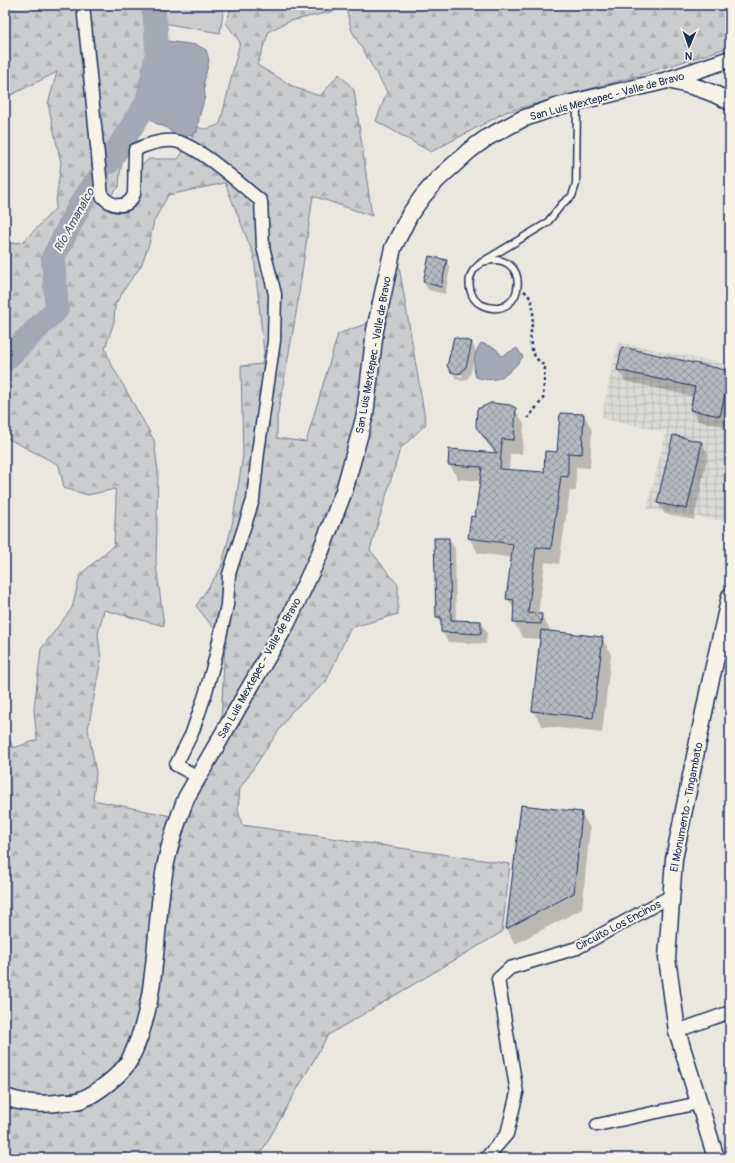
<svg xmlns="http://www.w3.org/2000/svg" width="735" height="1163" viewBox="0 0 735 1163" font-family="Pangolin,sans-serif">
	<style>
		.industrial { fill: url(#industrial-grid) }
		.green { fill: #cbcccd; stroke: #737e96 }
		.forest { fill: url(#forest-firs); stroke: #737e96; fill-rule: evenodd }
		.water { fill: #a3a8b4; stroke: #6d7892 }
		.shadow { fill: #0003 }
		.lines { fill: none; stroke-linecap: round; stroke-linejoin: round }
		.river { stroke: #a3a8b4; stroke-width: 24 }
		.building { fill: url(#building-cross-hatch); stroke: #1b2f5e }
		.service-casing { stroke: #1b2f5e; stroke-width: 9 }
		.minor-casing { stroke: #1b2f5e; stroke-width: 15 }
		.secondary-casing { stroke: #1b2f5e; stroke-width: 19 }
		.path { stroke: #1b2f5e; stroke-width: 2.5; stroke-dasharray: 3 3; stroke-linecap: butt }
		.service { stroke: #f7f3e8; stroke-width: 6 }
		.minor { stroke: #f7f3e8; stroke-width: 12 }
		.secondary { stroke: #f7f3e8; stroke-width: 16 }
		.labels { text-anchor: middle; stroke-width: 4; stroke-linejoin: round; paint-order: stroke }
		.street-label { font-size: 11px; fill: #1b2f5e; stroke: #f7f3e8 }
		.water-label { font-size: 12px; font-style: italic; fill: #445378; stroke: #f7f3e8 }
	</style>
	<defs>
		<pattern id="industrial-grid" width="8" height="8" patternUnits="userSpaceOnUse"><rect width="8" height="8" fill="#dadad6"/><path d="M0 4h8M4 0v8" fill="none" stroke="#babbba"/></pattern>
		<pattern id="forest-firs" width="22" height="20" patternUnits="userSpaceOnUse"><rect width="22" height="20" fill="#cbcccd"/><path d="M5 1l3.5 6h-7zM16 11l3.5 6h-7z" fill="#aeb0b2"/></pattern>
		<pattern id="building-cross-hatch" width="8" height="8" patternUnits="userSpaceOnUse"><rect width="8" height="8" fill="#b6babf"/><path d="M0 0l8 8M0 8l8-8" fill="none" stroke="#93989e"/></pattern>
	</defs>
	<rect width="100%" height="100%" fill="#eae7e0"/>
	<filter id="ink" filterUnits="userSpaceOnUse"><feTurbulence type="fractalNoise" baseFrequency=".025" numOctaves="2"/><feDisplacementMap in="SourceGraphic" scale="8" xChannelSelector="R" yChannelSelector="G"/><feConvolveMatrix kernelMatrix="1 2 1 2 8 2 1 2 1" color-interpolation-filters="sRGB"/></filter>
	<g filter="url(#ink)">
		<path class="industrial" d="M 618,342 L 730,365 L 730,522 L 647,509 L 666,432 L 601,418 Z"/>
		<path class="green" d="M 154,5 L 224,5 L 220,33 L 151,21 Z"/>
		<g class="forest">
			<path d="M 5,5 L 150,5 L 146,54 L 120,173 L 119,187 L 110,196 L 103,207 C 116,217 132,213 139,198 L 141,166 L 149,159 L 178,159 L 192,139 L 193,124 C 204,132 208,129 220,124 L 240,42 L 226,23 L 232,5 L 333,5 L 335,11 L 290,21 L 269,31 L 257,65 L 296,88 L 320,96 L 339,74 L 354,90 L 372,216 L 313,196 L 296,314 L 277,418 L 277,438 L 306,442 L 338,334 L 382,318 L 396,249 L 426,424 L 400,449 L 370,550 L 398,585 L 398,614 L 350,628 L 326,682 L 292,711 L 240,788 L 238,809 L 242,825 L 510,864 L 502,932 L 328,1035 L 258,1158 L 5,1158 L 5,728 L 13,748 L 37,740 L 34,709 L 41,649 L 72,608 L 80,575 L 114,545 L 116,501 L 115,489 L 88,495 L 64,488 L 59,465 L 5,437 L 5,244 L 23,242 L 55,209 L 61,163 L 48,104 L 57,72 L 5,98 ZM 225,183 L 254,256 L 264,352 L 262,364 L 241,366 L 243,455 L 232,525 L 221,568 L 196,606 L 225,642 L 220,743 L 176,817 L 93,800 L 96,773 L 88,729 L 101,660 L 98,634 L 104,610 L 164,626 L 156,564 L 158,472 L 154,440 L 110,362 L 105,348 L 114,322 L 115,305 L 127,285 L 141,266 L 149,244 L 154,221 L 168,195 Z"/>
			<path d="M 345,5 L 730,5 L 730,47 L 637,76 L 506,112 L 431,152 L 376,121 L 387,92 L 352,31 Z"/>
		</g>
		<g class="water">
			<path d="M 167,41 L 197,45 L 206,50 L 209,60 L 204,82 L 205,96 L 199,118 L 197,132 L 186,137 L 177,136 L 165,127 L 155,123 L 147,114 L 143,96 L 149,85 L 152,68 L 151,57 L 155,44 Z"/>
			<path d="M 481,343 L 495,348 L 502,356 L 517,348 L 523,357 C 510,373 499,385 476,377 C 472,367 474,352 481,343 Z"/>
		</g>
		<g class="shadow">
			<path d="M 430,257 L 446,261 L 450,268 L 445,294 L 428,290 L 424,282 Z"/>
			<path d="M 472,343 L 476,351 L 470,375 L 466,380 L 462,381 L 456,379 L 453,374 L 462,377 L 463,375 L 451,371 Z"/>
			<path d="M 618,370 L 730,372 L 730,412 L 727,427 L 698,421 L 691,409 L 694,397 L 625,381 Z"/>
			<path d="M 515,409 L 524,424 L 522,454 L 510,454 L 509,471 L 545,474 L 584,415 L 592,430 L 590,468 L 576,467 L 576,491 L 570,491 L 559,564 L 545,562 L 538,614 L 541,615 L 550,630 L 550,632 L 602,638 L 611,654 L 602,733 L 542,726 L 533,711 L 541,639 L 523,638 L 514,623 L 515,611 L 508,599 L 513,558 L 478,553 L 469,538 L 476,518 L 481,481 L 458,479 L 449,464 L 495,454 L 486,442 L 477,427 Z"/>
			<path d="M 702,442 L 708,454 L 694,520 L 665,514 L 658,502 Z"/>
			<path d="M 449,539 L 455,549 L 456,621 L 481,622 L 487,633 L 486,644 L 448,642 L 442,632 L 442,626 L 437,617 Z"/>
			<path d="M 522,806 L 581,813 L 590,828 L 582,909 L 515,944 L 507,929 Z"/>
		</g>
		<g class="lines">
			<g class="river">
				<path d="M 109,162 L 148,101 L 157,52 L 156,29 L 153,5"/>
				<path d="M 5,360 L 57,309 L 53,258 L 80,205 L 98,179"/>
			</g>
		</g>
		<g class="building">
			<path d="M 429,256 L 447,260 L 441,287 L 423,282 Z"/>
			<path d="M 454,337 L 472,342 L 466,367 L 461,373 L 458,374 L 451,372 L 447,366 Z"/>
			<path d="M 622,347 L 730,371 L 720,416 L 690,410 L 695,387 L 617,370 Z"/>
			<path d="M 491,403 L 510,405 L 516,408 L 514,440 L 502,439 L 500,469 L 544,472 L 545,451 L 557,452 L 560,413 L 584,414 L 582,454 L 568,453 L 568,477 L 561,476 L 551,549 L 536,547 L 528,613 L 542,614 L 541,624 L 513,623 L 514,600 L 506,599 L 513,544 L 468,538 L 471,516 L 475,517 L 482,467 L 448,465 L 449,449 L 497,453 L 476,427 L 477,409 Z"/>
			<path d="M 673,435 L 702,442 L 687,509 L 657,503 Z"/>
			<path d="M 434,538 L 449,538 L 451,620 L 481,621 L 481,634 L 441,632 L 441,617 L 436,617 Z"/>
			<path d="M 541,630 L 603,637 L 593,718 L 532,711 Z"/>
			<path d="M 521,805 L 582,812 L 574,893 L 506,929 Z"/>
		</g>
		<g class="lines">
			<g class="service-casing">
				<path id="service" d="M 482,262 C 533,247 526,324 482,305 C 470,300 466,282 473,271 C 475,268 479,265 482,262 L 547,223 L 562,204 L 572,196 L 576,184 L 577,103"/>
			</g>
			<g class="minor-casing">
				<g id="minor">
					<path d="M 83,5 L 102,196 C 112,207 128,210 134,194 L 135,150 C 148,144 160,140 174,141 C 197,144 242,186 261,201 L 263,247 L 275,294 L 274,341 L 258,452 L 253,500 L 229,574 L 227,605 L 215,659 L 205,695 L 192,733 L 176,765 L 198,777"/>
					<path d="M 677,1031 L 730,1012"/>
					<path d="M 597,1125 L 699,1103"/>
					<path d="M 486,1158 L 507,1134 L 517,1093 L 498,979 L 510,968 L 577,948 L 671,896"/>
				</g>
			</g>
			<g class="secondary-casing">
				<g id="secondary">
					<path d="M 668,80 C 689,85 710,90 730,102"/>
					<path d="M 5,1097 C 24,1104 45,1105 65,1102 C 71,1102 78,1102 83,1099 C 97,1093 122,1074 129,1061 C 159,1004 153,936 164,874 C 168,847 177,822 186,798 L 287,623 L 320,553 L 344,491 L 365,415 L 375,330 L 393,248 L 410,214 L 423,196 L 437,180 L 470,150 L 488,137 L 522,119 L 559,106 L 668,80 L 730,59"/>
					<path d="M 716,1158 L 677,1031 L 667,958 L 674,859 L 709,688 L 730,596"/>
				</g>
			</g>
			<path class="path" d="M 524,291 C 548,310 513,345 545,366 L 543,399 L 528,418"/>
			<use href="#service" class="service"/>
			<use href="#minor" class="minor"/>
			<use href="#secondary" class="secondary"/>
		</g>
	</g>
	<g class="labels">
		<g class="street-label">
			<text transform="translate(607 96) rotate(-15)" y="4">San Luis Mextepec - Valle de Bravo</text>
			<text transform="translate(373 355) rotate(-80)" y="4">San Luis Mextepec - Valle de Bravo</text>
			<text transform="translate(259 668) rotate(-61)" y="4">San Luis Mextepec - Valle de Bravo</text>
			<text transform="translate(686 807) rotate(-79)" y="4">El Monumento - Tingambato</text>
			<text transform="translate(618 925) rotate(-28)" y="4">Circuito Los Encinos</text>
		</g>
		<g class="water-label">
			<text transform="translate(74 220) rotate(-61)" y="4">Río Amanalco</text>
		</g>
	</g>
	<rect width="735" height="1163" fill="none" stroke="#f7f3e8" stroke-width="20"/>
	<rect x="10" y="10" width="715" height="1143" fill="none" stroke="#1b2f5e" stroke-width="1.5" filter="url(#ink)"/>
	<g transform="translate(689 46) rotate(182)" stroke="#f7f3e8" stroke-width="3" paint-order="stroke">
	<path d="M0-3L7 15L0 10L-7 15Z" fill="#1b2f5e"/>
	<text y="-6" font-size="11" font-weight="bold" text-anchor="middle" fill="#1b2f5e">N</text>
	</g>
</svg>
